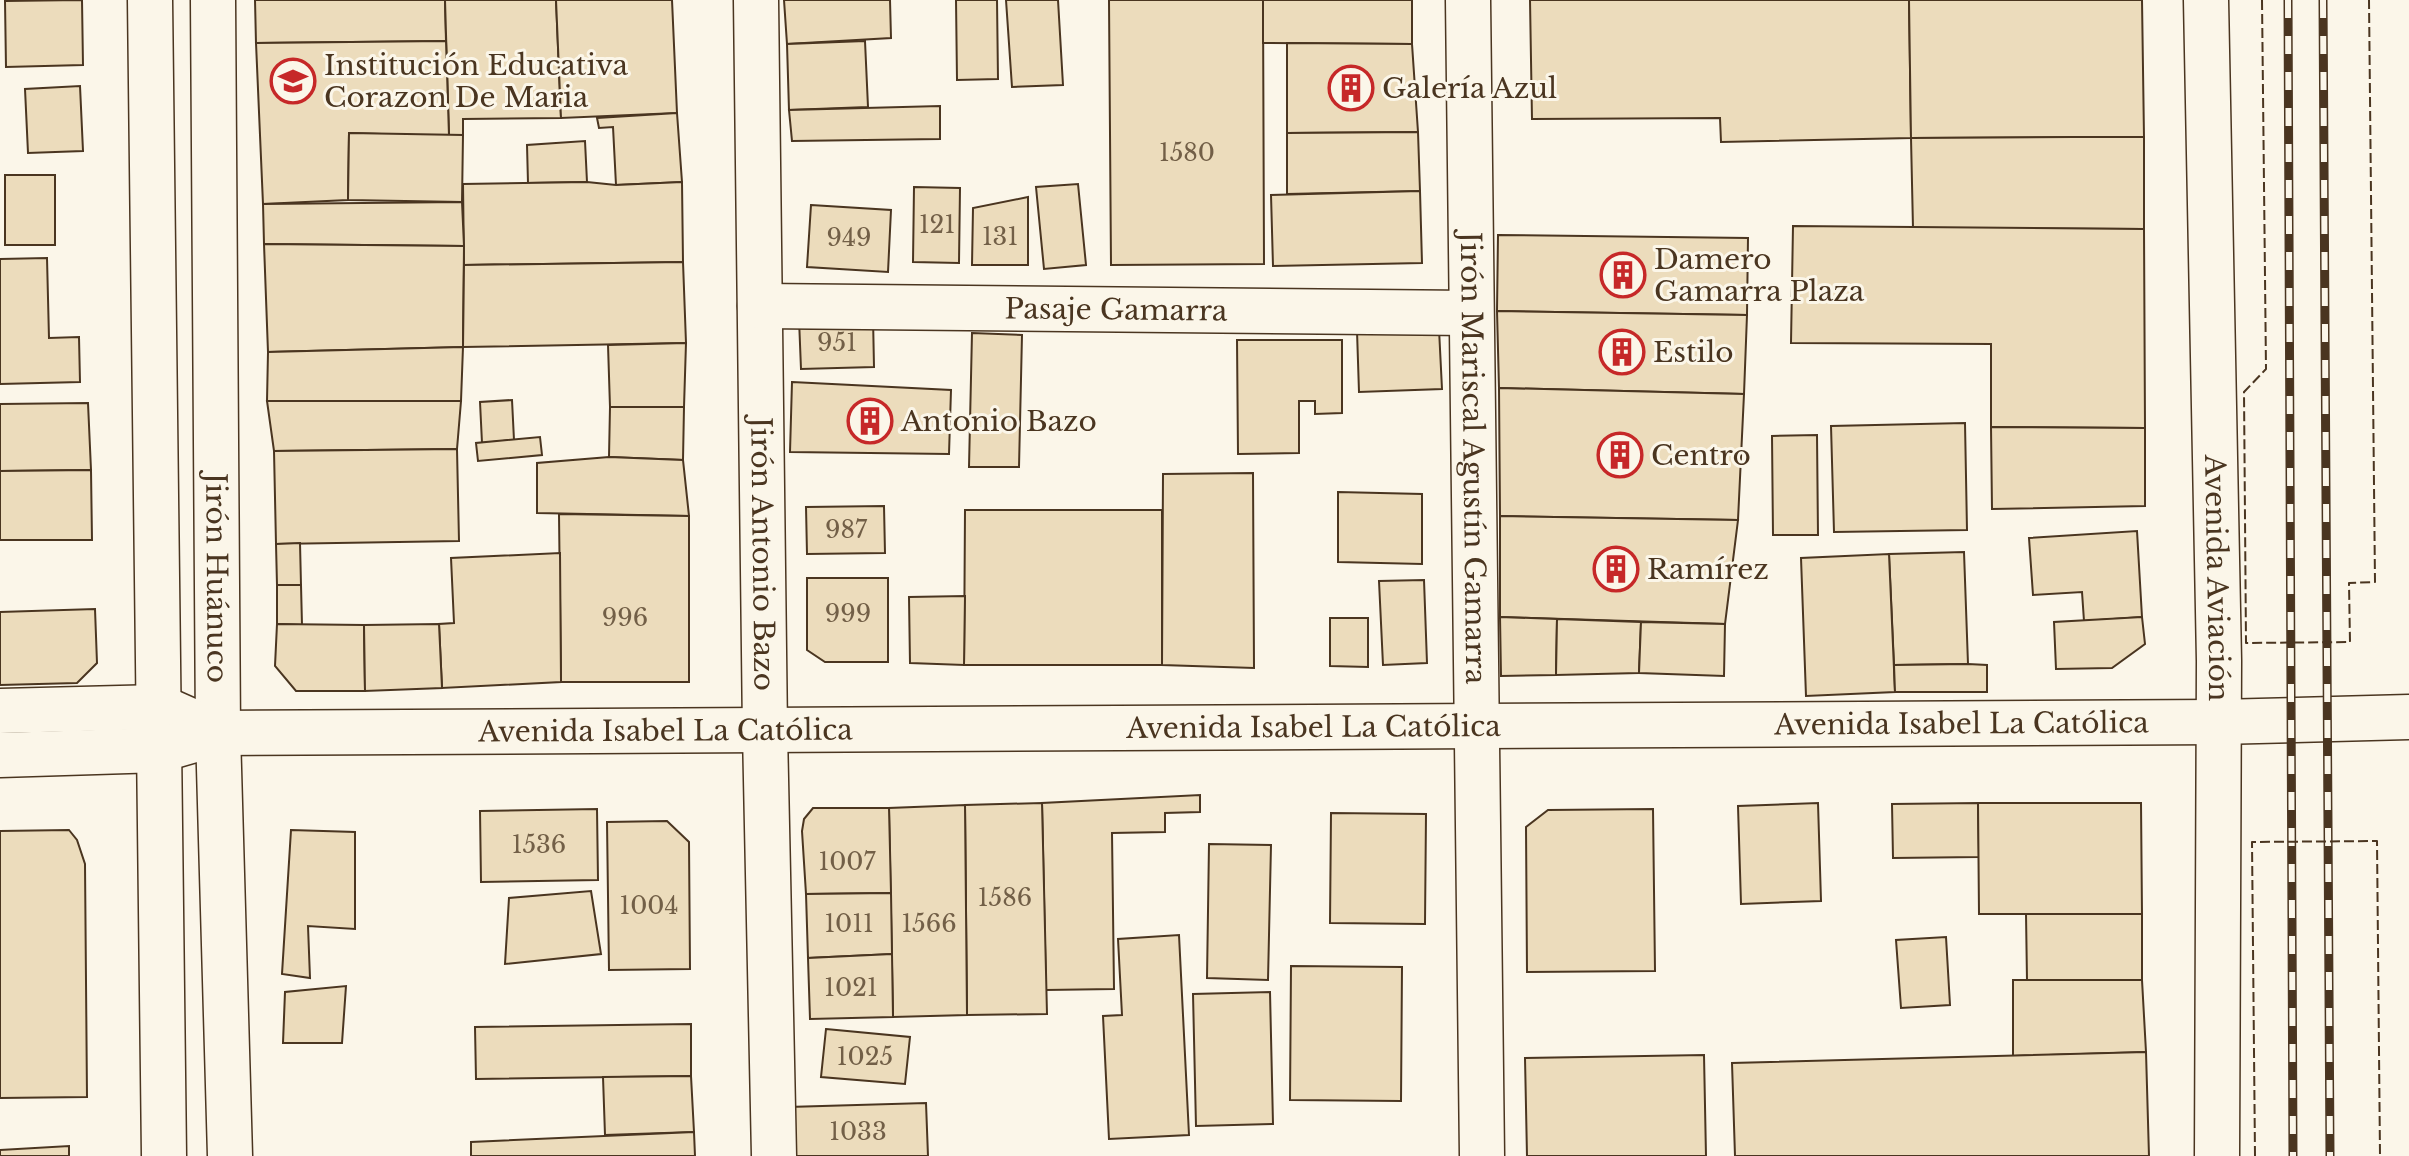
<svg xmlns="http://www.w3.org/2000/svg" width="2409" height="1156" viewBox="0 0 2409 1156" font-family="'Libre Baskerville',serif">
	<style>
		.building { fill: #ecdcbc; stroke: #4a3520; stroke-width: 2 }
		.lines { fill: none; stroke-linecap: round; stroke-linejoin: round }
		.minor-casing { stroke: #4a3520; stroke-width: 47 }
		.major-casing { stroke: #4a3520; stroke-width: 47 }
		.minor { stroke: #fbf6e9; stroke-width: 44 }
		.major { stroke: #fbf6e9; stroke-width: 44 }
		.rail-casing { stroke: #4a3520; stroke-width: 9 }
		.rail { stroke: #fbf6e9; stroke-width: 6; stroke-dasharray: 18; stroke-linecap: butt }
		.fence { stroke: #4a3520; stroke-width: 2; stroke-dasharray: 10 4; stroke-linecap: butt }
		.labels { text-anchor: middle; stroke-width: 6; stroke-linejoin: round; paint-order: stroke }
		.number-label { font-size: 24px; fill: #725f47 }
		.poi-label { font-size: 28px; fill: #4a3520; stroke: #fbf6e9; text-anchor: start }
		.street-label { font-size: 28px; fill: #4a3520; stroke: #fbf6e9 }
	</style>
	<rect width="100%" height="100%" fill="#fbf6e9"/>
	<g class="building">
		<path d="M 82,0 L 83,65 L 6,67 L 5,1 Z"/>
		<path d="M 255,0 L 445,0 L 446,41 L 256,43 Z"/>
		<path d="M 445,0 L 556,0 L 561,118 L 463,119 L 463,135 L 449,136 Z"/>
		<path d="M 556,0 L 672,0 L 677,113 L 561,118 Z"/>
		<path d="M 784,0 L 890,0 L 891,38 L 787,44 Z"/>
		<path d="M 956,0 L 997,0 L 998,79 L 957,80 Z"/>
		<path d="M 1006,0 L 1058,0 L 1063,85 L 1012,87 Z"/>
		<path d="M 1109,0 L 1263,0 L 1264,264 L 1111,265 Z"/>
		<path d="M 1263,0 L 1412,0 L 1412,44 L 1263,43 Z"/>
		<path d="M 1530,0 L 1909,0 L 1911,138 L 1721,142 L 1720,118 L 1532,119 Z"/>
		<path d="M 1909,0 L 2142,0 L 2144,137 L 1911,138 Z"/>
		<path d="M 446,41 L 449,136 L 349,133 L 348,200 L 263,204 L 256,43 Z"/>
		<path d="M 865,41 L 868,107 L 789,110 L 787,44 Z"/>
		<path d="M 1287,43 L 1412,44 L 1418,132 L 1287,133 Z"/>
		<path d="M 80,86 L 83,151 L 28,153 L 25,89 Z"/>
		<path d="M 940,106 L 940,139 L 792,141 L 789,110 Z"/>
		<path d="M 677,113 L 682,182 L 616,185 L 613,127 L 599,128 L 597,118 Z"/>
		<path d="M 1418,132 L 1420,191 L 1287,194 L 1287,133 Z"/>
		<path d="M 349,133 L 463,135 L 462,202 L 348,200 Z"/>
		<path d="M 2074,137 L 2144,137 L 2144,229 L 1913,228 L 1911,138 Z"/>
		<path d="M 585,141 L 587,182 L 528,183 L 527,145 Z"/>
		<rect x="5" y="175" width="50" height="70"/>
		<path d="M 587,182 L 616,185 L 682,182 L 683,262 L 464,265 L 463,184 Z"/>
		<path d="M 1078,184 L 1086,265 L 1044,269 L 1036,187 Z"/>
		<path d="M 914,187 L 960,188 L 959,263 L 913,262 Z"/>
		<path d="M 1420,191 L 1422,263 L 1273,266 L 1271,195 Z"/>
		<path d="M 1028,197 L 1028,265 L 972,265 L 973,208 Z"/>
		<path d="M 462,202 L 464,246 L 264,244 L 263,204 Z"/>
		<path d="M 811,205 L 891,210 L 888,272 L 807,267 Z"/>
		<path d="M 1793,226 L 2144,229 L 2145,428 L 1991,427 L 1991,344 L 1791,343 Z"/>
		<path d="M 1498,235 L 1748,238 L 1747,315 L 1497,311 Z"/>
		<path d="M 264,244 L 464,246 L 463,347 L 268,352 Z"/>
		<path d="M 47,258 L 49,338 L 79,337 L 80,382 L 0,384 L 0,259 Z"/>
		<path d="M 683,262 L 686,343 L 463,347 L 464,265 Z"/>
		<path d="M 1497,311 L 1747,315 L 1744,394 L 1499,388 Z"/>
		<path d="M 873,317 L 874,367 L 801,369 L 799,319 Z"/>
		<path d="M 1439,329 L 1442,389 L 1359,392 L 1357,331 Z"/>
		<path d="M 972,333 L 1022,335 L 1019,467 L 969,467 Z"/>
		<path d="M 1237,340 L 1342,340 L 1342,413 L 1315,414 L 1315,401 L 1299,401 L 1299,453 L 1238,454 Z"/>
		<path d="M 686,343 L 684,407 L 610,407 L 608,345 Z"/>
		<path d="M 463,347 L 461,401 L 267,401 L 268,352 Z"/>
		<path d="M 792,382 L 951,390 L 949,454 L 790,452 Z"/>
		<path d="M 1499,388 L 1744,394 L 1738,520 L 1500,516 Z"/>
		<path d="M 512,400 L 514,440 L 482,443 L 480,402 Z"/>
		<path d="M 267,401 L 461,401 L 457,449 L 274,451 Z"/>
		<path d="M 88,403 L 91,470 L 0,471 L 0,404 Z"/>
		<path d="M 610,407 L 684,407 L 683,460 L 609,457 Z"/>
		<path d="M 1965,423 L 1967,530 L 1834,532 L 1831,426 Z"/>
		<path d="M 1991,427 L 2145,428 L 2145,506 L 1992,509 Z"/>
		<path d="M 1817,435 L 1818,535 L 1773,535 L 1772,436 Z"/>
		<path d="M 540,437 L 542,455 L 478,461 L 476,443 Z"/>
		<path d="M 457,449 L 459,541 L 276,544 L 274,451 Z"/>
		<path d="M 609,457 L 683,460 L 689,516 L 537,513 L 537,463 Z"/>
		<path d="M 91,470 L 92,540 L 0,540 L 0,471 Z"/>
		<path d="M 1253,473 L 1254,668 L 1162,665 L 1163,474 Z"/>
		<path d="M 1338,492 L 1422,494 L 1422,564 L 1338,562 Z"/>
		<path d="M 884,506 L 885,553 L 807,554 L 806,507 Z"/>
		<path d="M 965,510 L 1162,510 L 1162,665 L 964,665 Z"/>
		<path d="M 559,514 L 689,516 L 689,682 L 561,682 Z"/>
		<path d="M 1500,516 L 1738,520 L 1725,624 L 1500,617 Z"/>
		<path d="M 2137,531 L 2142,617 L 2084,621 L 2082,592 L 2033,595 L 2029,538 Z"/>
		<path d="M 300,543 L 301,585 L 277,585 L 276,544 Z"/>
		<path d="M 1964,552 L 1968,664 L 1894,665 L 1889,554 Z"/>
		<path d="M 560,553 L 561,682 L 442,688 L 439,624 L 454,623 L 451,558 Z"/>
		<path d="M 1889,554 L 1895,692 L 1806,696 L 1801,558 Z"/>
		<path d="M 807,578 L 888,578 L 888,662 L 825,662 L 807,650 Z"/>
		<path d="M 1424,580 L 1427,663 L 1383,665 L 1379,581 Z"/>
		<path d="M 277,585 L 301,585 L 302,625 L 277,624 Z"/>
		<path d="M 965,596 L 964,665 L 910,663 L 909,597 Z"/>
		<path d="M 95,609 L 97,663 L 77,683 L 0,685 L 0,612 Z"/>
		<path d="M 1500,617 L 1557,619 L 1556,675 L 1501,676 Z"/>
		<path d="M 2142,617 L 2145,644 L 2112,668 L 2056,669 L 2054,622 Z"/>
		<path d="M 1330,618 L 1368,618 L 1368,667 L 1330,666 Z"/>
		<path d="M 1557,619 L 1641,622 L 1639,673 L 1556,675 Z"/>
		<path d="M 1641,622 L 1725,624 L 1724,676 L 1639,673 Z"/>
		<path d="M 277,624 L 364,625 L 365,691 L 296,691 L 275,666 Z"/>
		<path d="M 439,624 L 442,688 L 365,691 L 364,625 Z"/>
		<path d="M 1968,664 L 1987,665 L 1987,692 L 1895,692 L 1894,665 Z"/>
		<path d="M 1200,795 L 1200,812 L 1165,813 L 1165,832 L 1112,833 L 1114,989 L 1046,990 L 1042,803 Z"/>
		<path d="M 1042,803 L 1047,1014 L 967,1015 L 965,805 Z"/>
		<path d="M 1818,803 L 1821,901 L 1741,904 L 1738,806 Z"/>
		<path d="M 1978,803 L 1979,857 L 1893,858 L 1892,804 Z"/>
		<path d="M 1978,803 L 2141,803 L 2142,914 L 1979,914 Z"/>
		<path d="M 965,805 L 967,1015 L 893,1017 L 889,808 Z"/>
		<path d="M 813,808 L 889,808 L 891,893 L 806,894 L 802,831 L 804,819 Z"/>
		<path d="M 597,809 L 598,880 L 481,882 L 480,811 Z"/>
		<path d="M 1653,809 L 1655,971 L 1527,972 L 1526,827 L 1548,810 Z"/>
		<path d="M 1331,813 L 1426,814 L 1425,924 L 1330,923 Z"/>
		<path d="M 667,821 L 689,842 L 690,969 L 609,970 L 607,822 Z"/>
		<path d="M 69,830 L 77,840 L 85,864 L 87,1097 L 0,1098 L 0,831 Z"/>
		<path d="M 291,830 L 355,832 L 355,929 L 308,926 L 310,978 L 282,974 Z"/>
		<path d="M 1209,844 L 1271,845 L 1268,980 L 1207,978 Z"/>
		<path d="M 591,891 L 601,954 L 505,964 L 509,898 Z"/>
		<path d="M 891,893 L 892,954 L 808,958 L 806,894 Z"/>
		<path d="M 2026,914 L 2142,914 L 2142,980 L 2027,980 Z"/>
		<path d="M 1179,935 L 1189,1135 L 1109,1139 L 1103,1016 L 1122,1015 L 1118,939 Z"/>
		<path d="M 1946,937 L 1950,1005 L 1901,1008 L 1896,940 Z"/>
		<path d="M 892,954 L 893,1017 L 810,1019 L 808,958 Z"/>
		<path d="M 1291,966 L 1402,967 L 1401,1101 L 1290,1100 Z"/>
		<path d="M 2013,980 L 2142,980 L 2146,1052 L 2013,1056 Z"/>
		<path d="M 346,986 L 342,1043 L 283,1043 L 285,992 Z"/>
		<path d="M 1270,992 L 1273,1124 L 1196,1126 L 1193,994 Z"/>
		<path d="M 691,1024 L 691,1076 L 476,1079 L 475,1027 Z"/>
		<path d="M 826,1029 L 910,1037 L 905,1084 L 821,1077 Z"/>
		<path d="M 2146,1052 L 2149,1156 L 1735,1156 L 1732,1063 Z"/>
		<path d="M 1704,1055 L 1706,1156 L 1527,1156 L 1525,1058 Z"/>
		<path d="M 691,1076 L 694,1132 L 605,1135 L 603,1077 Z"/>
		<path d="M 926,1103 L 928,1156 L 791,1156 L 788,1107 Z"/>
		<path d="M 694,1132 L 695,1156 L 471,1156 L 471,1142 Z"/>
		<path d="M 69,1146 L 69,1156 L 0,1156 L 0,1150 Z"/>
	</g>
	<g class="lines">
		<g class="minor-casing">
			<g id="minor">
				<path d="M 150,0 L 164,1156"/>
				<path id="s1" d="M 213,0 L 218,733 L 230,1156"/>
				<path id="s2" d="M 756,0 L 765,732 L 774,1156"/>
				<path id="s3" d="M 1468,0 L 1482,1156"/>
				<path id="s4" d="M 760,306 L 1470,313"/>
				<path d="M 0,711 L 160,707 L 187,719"/>
				<path id="s5" d="M 0,755 L 160,750 L 218,733 L 2219,722 L 2409,717"/>
			</g>
		</g>
		<g class="major-casing">
			<g id="major">
				<path id="s6" d="M 2206,0 L 2219,661 L 2217,1156"/>
			</g>
		</g>
		<use href="#minor" class="minor"/>
		<use href="#major" class="major"/>
		<g class="rail-casing">
			<g id="rail">
				<path d="M 2288,0 L 2293,1156"/>
				<path d="M 2323,0 L 2330,1156"/>
			</g>
		</g>
		<use href="#rail" class="rail"/>
		<g class="fence">
			<path d="M 2262,0 L 2266,369 L 2244,392 L 2246,643 L 2350,642 L 2349,583 L 2375,582 L 2369,0"/>
			<path d="M 2255,1156 L 2252,842 L 2377,841 L 2380,1156"/>
		</g>
	</g>
	<defs>
		<g id="school-ring" transform="scale(2.3)"><circle r="9.5" fill="#fbf6e9" stroke="#c62828" stroke-width="1.5"/><path d="M0-5L7-2L0 1L-7-2ZM-4 1L0 2.5L4 1V4Q0 6-4 4Z" fill="#c62828"/></g>
		<g id="building-ring" transform="scale(2.3)"><circle r="9.5" fill="#fbf6e9" stroke="#c62828" stroke-width="1.5"/><path d="M-4-6H4V6H1V3H-1V6H-4ZM-2.5-4.3h1.7v1.8h-1.7ZM.8-4.3h1.7v1.8H.8ZM-2.5-1h1.7V.8h-1.7ZM.8-1h1.7V.8H.8Z" fill="#c62828"/></g>
	</defs>
	<g fill-rule="evenodd">
		<use href="#school-ring" x="293" y="81"/>
		<use href="#building-ring" x="1351" y="88"/>
		<use href="#building-ring" x="1623" y="275"/>
		<use href="#building-ring" x="1622" y="352"/>
		<use href="#building-ring" x="870" y="421"/>
		<use href="#building-ring" x="1620" y="455"/>
		<use href="#building-ring" x="1616" y="569"/>
	</g>
	<g class="labels">
		<g class="number-label">
			<text x="1187" y="161">1580</text>
			<text x="937" y="233">121</text>
			<text x="1000" y="245">131</text>
			<text x="849" y="246">949</text>
			<text x="837" y="351">951</text>
			<text x="846" y="538">987</text>
			<text x="848" y="622">999</text>
			<text x="625" y="626">996</text>
			<text x="539" y="853">1536</text>
			<text x="847" y="870">1007</text>
			<text x="1005" y="906">1586</text>
			<text x="649" y="914">1004</text>
			<text x="849" y="932">1011</text>
			<text x="929" y="932">1566</text>
			<text x="851" y="996">1021</text>
			<text x="865" y="1065">1025</text>
			<text x="858" y="1140">1033</text>
		</g>
		<g class="poi-label">
			<text x="324" y="75">Institución Educativa<tspan x="324" dy="32">Corazon De Maria</tspan></text>
			<text x="1382" y="98">Galería Azul</text>
			<text x="1654" y="269">Damero<tspan x="1654" dy="32">Gamarra Plaza</tspan></text>
			<text x="1653" y="362">Estilo</text>
			<text x="901" y="431">Antonio Bazo</text>
			<text x="1651" y="465">Centro</text>
			<text x="1647" y="579">Ramírez</text>
		</g>
		<g class="street-label">
			<text dy="10" stroke="none"><textPath href="#s4" startOffset="356">Pasaje Gamarra</textPath></text>
			<text dy="10" stroke="none"><textPath href="#s3" startOffset="458">Jirón Mariscal Agustín Gamarra</textPath></text>
			<text dy="10" stroke="none"><textPath href="#s2" startOffset="554">Jirón Antonio Bazo</textPath></text>
			<text dy="10" stroke="none"><textPath href="#s1" startOffset="578">Jirón Huánuco</textPath></text>
			<text dy="10" stroke="none"><textPath href="#s6" startOffset="578">Avenida Aviación</textPath></text>
			<text dy="10" stroke="none"><textPath href="#s5" startOffset="1964">Avenida Isabel La Católica</textPath></text>
			<text dy="10" stroke="none"><textPath href="#s5" startOffset="1316">Avenida Isabel La Católica</textPath></text>
			<text dy="10" stroke="none"><textPath href="#s5" startOffset="668">Avenida Isabel La Católica</textPath></text>
		</g>
	</g>
</svg>
